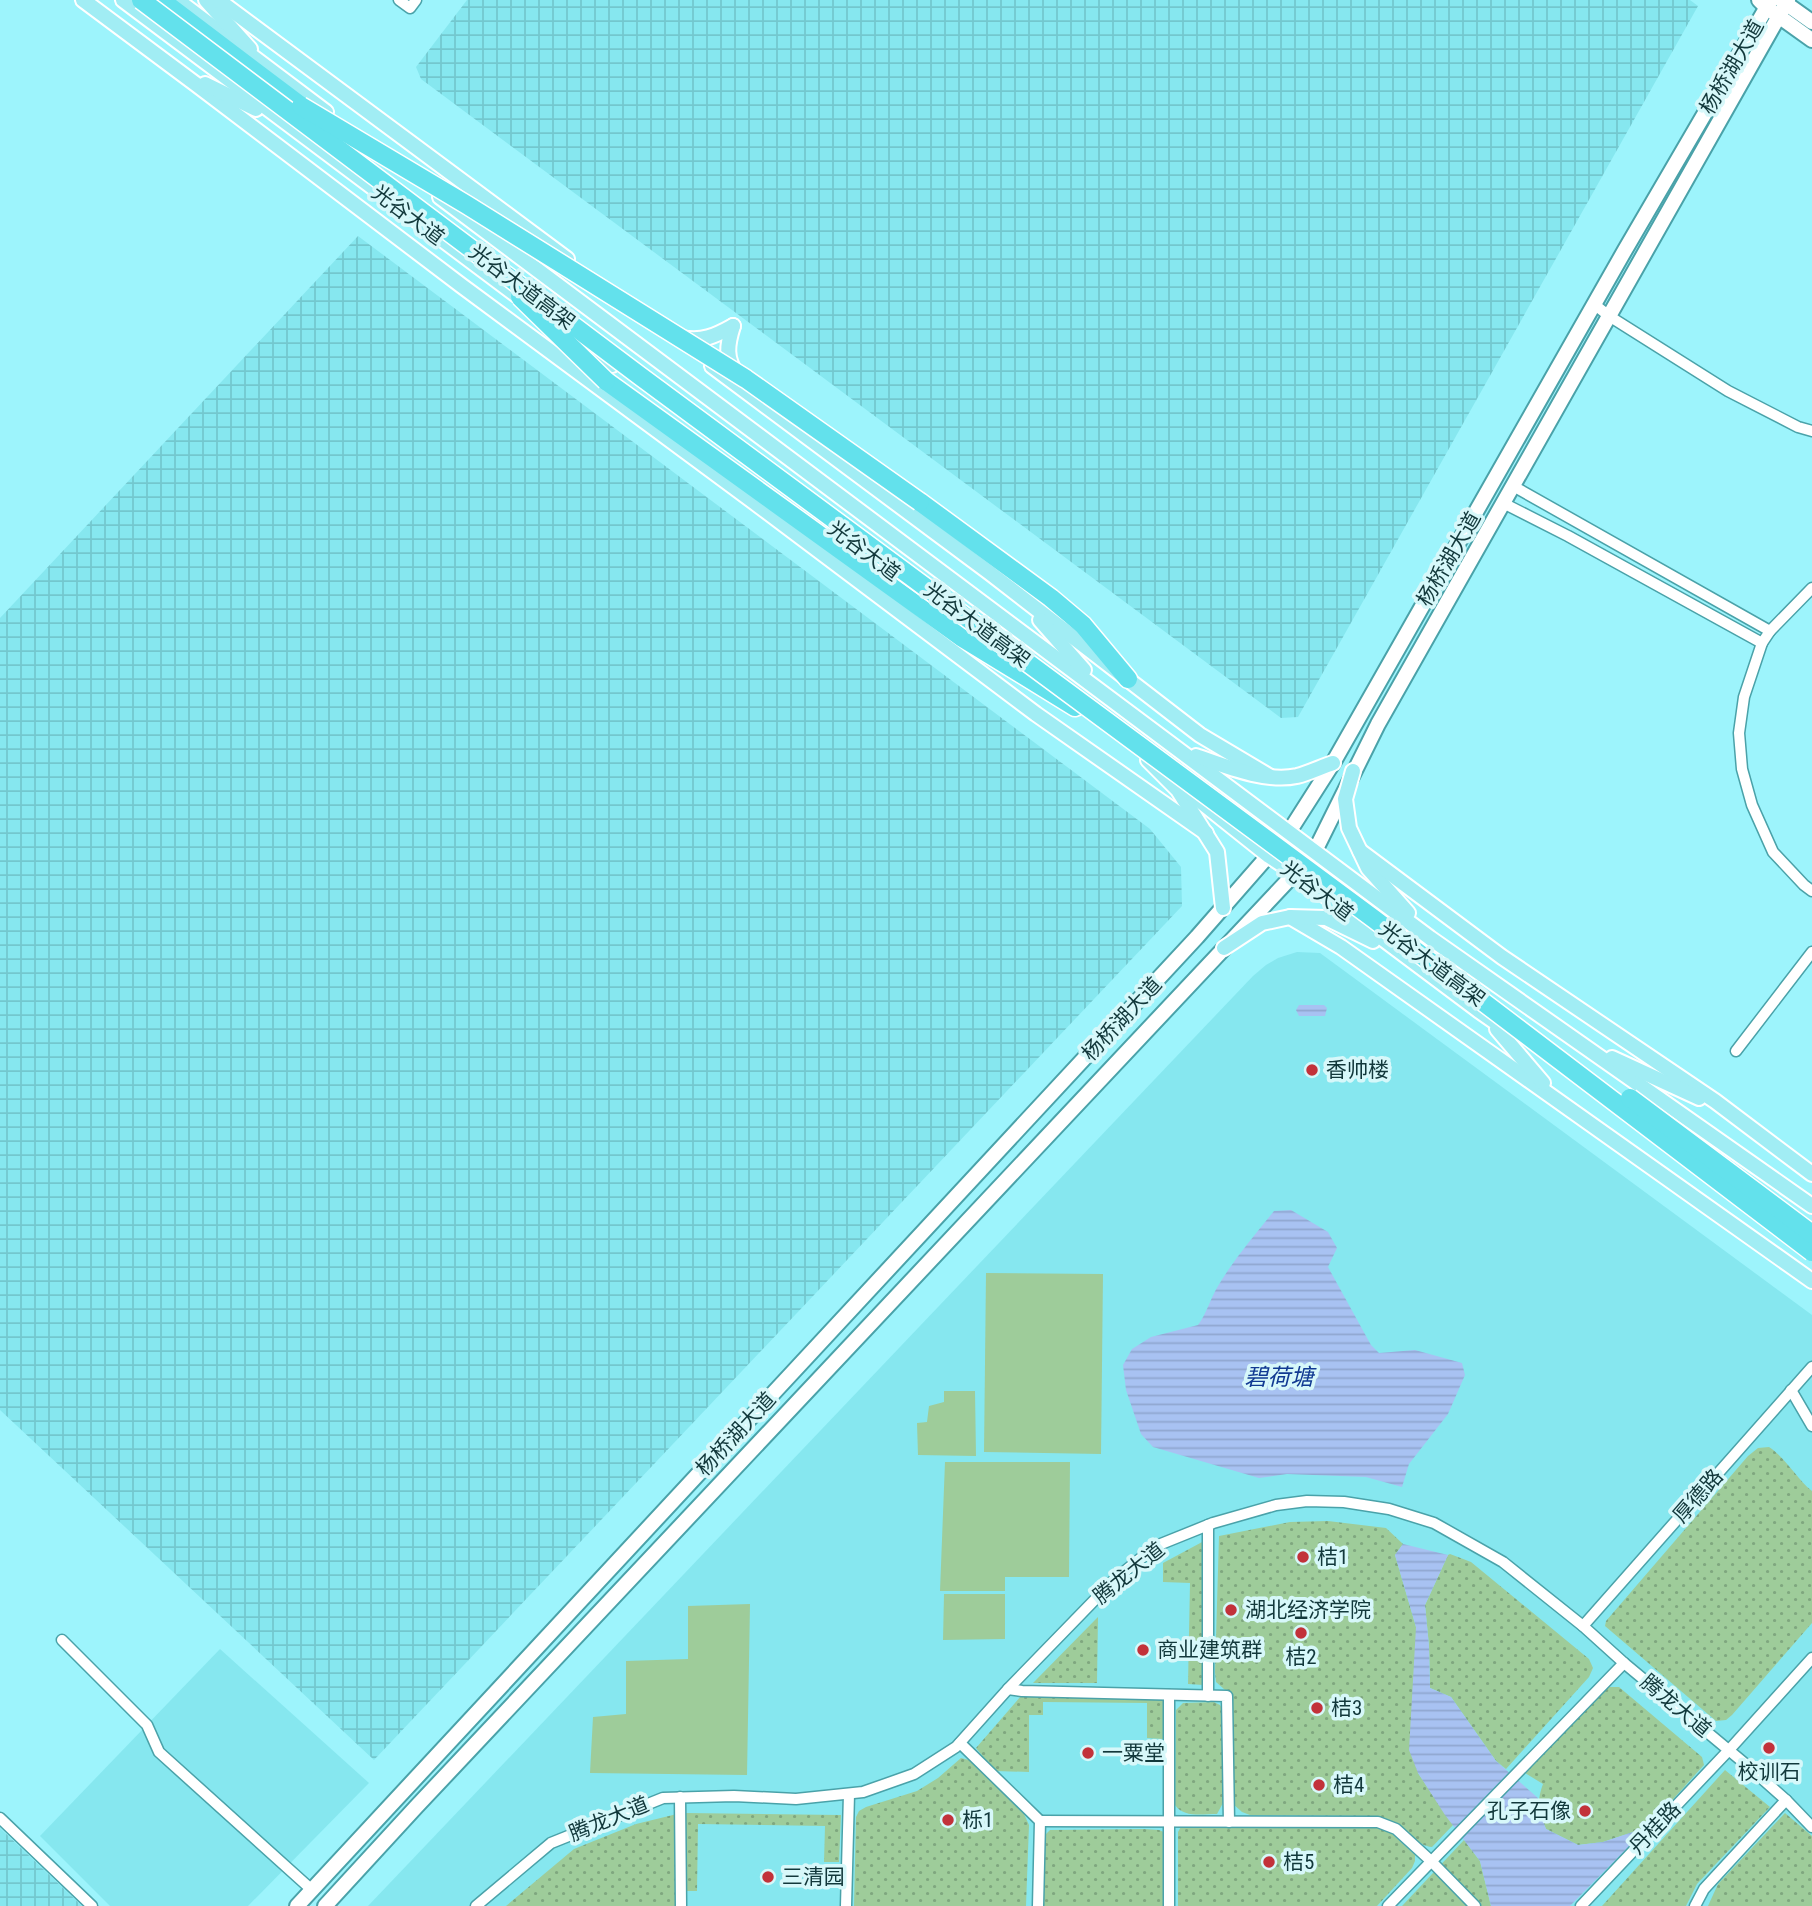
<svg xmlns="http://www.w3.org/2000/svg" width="1812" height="1906" viewBox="0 0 1812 1906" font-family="'Roboto Condensed','Noto Sans SC',sans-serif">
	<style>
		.built { fill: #86e7ef }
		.industrial { fill: url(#industrial-grid) }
		.grass { fill: url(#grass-dots) }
		.pitch { fill: #9ecc9a }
		.water { fill: url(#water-rules) }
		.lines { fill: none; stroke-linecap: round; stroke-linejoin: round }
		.street-casing { stroke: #4aa2a9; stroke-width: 13 }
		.secondary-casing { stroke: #4aa2a9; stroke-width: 18 }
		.primary-casing { stroke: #fff; stroke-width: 18 }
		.highway-casing { stroke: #fff; stroke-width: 21 }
		.street { stroke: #fff; stroke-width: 10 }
		.secondary { stroke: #fff; stroke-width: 14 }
		.primary { stroke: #a1edf4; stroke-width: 14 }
		.highway { stroke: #63e1ec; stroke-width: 18 }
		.highway-bridge-casing { stroke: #fff; stroke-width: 21; stroke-linecap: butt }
		.highway-bridge { stroke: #63e1ec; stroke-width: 18 }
		.poi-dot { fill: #c2323a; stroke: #d7f8fa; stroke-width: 2.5 }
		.labels { text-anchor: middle; stroke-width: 7; stroke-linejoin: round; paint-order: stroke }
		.street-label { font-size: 21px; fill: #12383b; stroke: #d7f8fa }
		.poi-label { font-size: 21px; fill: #12383b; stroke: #d7f8fa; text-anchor: start }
		.water-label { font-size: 23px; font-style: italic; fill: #113a92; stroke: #d7f8fa }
	</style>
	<defs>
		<pattern id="industrial-grid" width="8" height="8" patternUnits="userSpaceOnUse" patternTransform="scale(1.75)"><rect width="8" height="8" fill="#86e7ef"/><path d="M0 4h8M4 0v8" fill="none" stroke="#73c7ce"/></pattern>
		<pattern id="grass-dots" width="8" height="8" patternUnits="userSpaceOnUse" patternTransform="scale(1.75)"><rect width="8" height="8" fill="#9ecc9a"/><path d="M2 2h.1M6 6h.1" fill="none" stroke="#7fa77f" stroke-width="1.8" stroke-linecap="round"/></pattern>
		<pattern id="water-rules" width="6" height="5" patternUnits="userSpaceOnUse" patternTransform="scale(1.75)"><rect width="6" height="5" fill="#a8c2f2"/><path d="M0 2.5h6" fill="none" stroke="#90a7d0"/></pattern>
	</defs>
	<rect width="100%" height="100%" fill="#9df4fc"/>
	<g class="built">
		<path d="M 1297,952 L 1320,953 L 1812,1315 L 1812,1906 L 368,1906 L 1253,976 L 1266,965 L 1278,958 Z"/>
		<path d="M 220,1649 L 369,1783 L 248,1906 L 110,1906 L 40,1836 Z"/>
	</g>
	<g class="industrial">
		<path d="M 467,0 L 1690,0 L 1698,6 L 1298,717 L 1281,718 L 421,79 L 416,67 Z"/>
		<path d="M 358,236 L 1150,829 L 1181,867 L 1182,906 L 374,1760 L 0,1410 L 0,618 Z"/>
		<path d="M 0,1828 L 82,1906 L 0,1906 Z"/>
	</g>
	<g class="grass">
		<path d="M 1769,1447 C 1787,1459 1796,1478 1812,1491 L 1812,1623 L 1732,1715 L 1726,1720 L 1716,1721 L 1605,1626 L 1606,1621 L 1748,1456 L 1758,1448 Z"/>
		<path d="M 1328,1521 L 1386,1528 L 1403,1544 L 1395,1555 L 1416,1627 L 1418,1773 L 1453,1825 L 1432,1847 C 1418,1846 1409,1832 1398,1825 C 1389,1819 1379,1818 1369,1816 L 1250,1815 L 1242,1812 L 1233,1804 L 1233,1697 L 1216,1682 L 1215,1672 L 1219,1536 L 1290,1522 Z"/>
		<path d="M 1204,1541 L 1203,1685 L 1188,1684 L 1190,1583 L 1163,1582 L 1163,1563 Z"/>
		<path d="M 1450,1554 L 1471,1562 L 1589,1659 L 1593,1668 L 1589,1677 L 1506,1769 L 1496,1761 L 1451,1697 L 1430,1688 L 1429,1646 L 1425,1605 L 1448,1555 Z"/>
		<path d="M 1098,1617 L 1097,1683 L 1033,1683 L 1095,1620 Z"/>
		<path d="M 1608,1687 L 1619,1687 L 1702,1757 L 1704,1765 L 1648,1827 L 1603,1842 L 1578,1845 L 1546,1829 C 1539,1811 1536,1803 1543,1784 L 1525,1773 Z"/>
		<path d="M 1021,1696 L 1163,1700 L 1163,1739 L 1147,1738 L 1147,1703 L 1043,1702 L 1043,1715 L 1029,1715 L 1029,1772 L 995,1771 L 976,1748 Z"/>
		<path d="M 1214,1702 L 1220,1705 L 1224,1712 L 1223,1803 L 1217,1814 C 1202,1814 1184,1818 1175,1805 L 1176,1710 L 1183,1703 Z"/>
		<path d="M 961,1758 L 973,1761 L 1024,1814 L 1029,1825 L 1026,1906 L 854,1906 L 856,1817 L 859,1811 L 866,1807 L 917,1791 L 938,1778 Z"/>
		<path d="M 1725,1770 L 1770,1807 L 1697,1884 L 1686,1906 L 1602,1906 Z"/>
		<path d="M 686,1813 L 841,1815 L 839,1862 L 824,1862 L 825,1826 L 698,1824 L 697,1891 L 685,1891 Z"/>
		<path d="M 1785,1813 L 1812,1836 L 1812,1906 L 1708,1906 L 1718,1884 Z"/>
		<path d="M 677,1814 L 677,1906 L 506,1906 L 574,1849 L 636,1824 Z"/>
		<path d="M 1182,1825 L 1380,1827 L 1389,1831 L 1415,1855 L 1415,1861 L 1412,1868 L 1377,1906 L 1178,1906 L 1178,1832 Z"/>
		<path d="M 1144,1829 L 1159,1830 L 1166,1833 L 1166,1906 L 1041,1906 L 1044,1836 L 1050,1830 Z"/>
		<path d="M 1464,1840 L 1480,1861 L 1491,1906 L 1402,1906 Z"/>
	</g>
	<g class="pitch">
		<path d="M 986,1273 L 1103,1274 L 1101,1454 L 984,1452 Z"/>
		<path d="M 944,1391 L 975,1391 L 976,1456 L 918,1455 L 917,1423 L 927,1422 L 929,1406 L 944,1402 Z"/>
		<path d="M 945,1462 L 1070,1462 L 1069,1577 L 1005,1577 L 1005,1591 L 940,1591 Z"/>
		<path d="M 944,1594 L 1005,1594 L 1005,1639 L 943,1640 Z"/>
		<path d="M 750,1604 L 747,1775 L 590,1773 L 593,1717 L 626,1714 L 626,1661 L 688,1659 L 688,1606 Z"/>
	</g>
	<g class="water">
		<path d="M 1299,1005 L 1324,1005 L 1327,1008 L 1325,1016 L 1299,1016 L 1296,1010 Z"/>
		<path d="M 1291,1210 L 1328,1232 L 1337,1248 L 1328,1267 L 1371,1345 L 1379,1353 L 1415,1350 L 1462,1363 L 1465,1375 L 1448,1414 L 1409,1464 L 1402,1487 L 1366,1477 L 1287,1474 L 1259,1478 L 1153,1447 L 1141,1434 L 1126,1390 L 1123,1365 L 1132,1349 L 1151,1337 L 1198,1325 C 1207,1313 1210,1299 1218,1286 C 1234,1259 1254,1236 1274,1211 Z"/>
		<path d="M 1403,1544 L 1448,1555 L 1425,1605 L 1429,1646 L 1430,1688 L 1451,1697 L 1496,1761 L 1538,1798 L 1539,1811 L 1546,1829 L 1578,1845 L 1603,1842 L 1648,1827 L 1570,1906 L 1491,1906 L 1480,1861 L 1445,1815 L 1418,1773 L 1409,1750 L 1416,1627 L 1395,1555 Z"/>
	</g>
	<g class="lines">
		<g class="street-casing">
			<g id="street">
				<path d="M 399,0 L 410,8 L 416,0"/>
				<path d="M 1594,304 L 1609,316 L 1728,391 L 1798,427 L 1812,431"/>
				<path d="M 1513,486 L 1770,631"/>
				<path d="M 1503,503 L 1568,536 L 1762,643"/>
				<path d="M 1812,588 L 1770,631 L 1762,643 L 1744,697 L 1739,733 L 1742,769 L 1752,805 L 1773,852 L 1804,885 L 1812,891"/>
				<path d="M 1736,1051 L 1812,952"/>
				<path d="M 1791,1390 L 1812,1426"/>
				<path d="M 1583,1626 L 1812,1367"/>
				<path d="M 62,1640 L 147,1725 L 159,1752 L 312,1890"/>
				<path d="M 1008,1689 L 1022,1691 L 1227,1696 L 1229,1822"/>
				<path d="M 1169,1695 L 1169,1906"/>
				<path d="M 1208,1696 L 1208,1525"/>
				<path d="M 960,1743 L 1040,1821 L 1038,1906"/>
				<path d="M 680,1797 L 681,1906"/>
				<path d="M 0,1818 L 92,1906"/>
				<path d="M 1040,1821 L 1378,1822 L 1396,1829 L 1431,1861 L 1475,1906"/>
				<path d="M 476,1906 L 551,1843 L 663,1798 L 734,1796 L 796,1799 L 863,1792 L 914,1774 L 956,1747 L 1008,1689 L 1114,1580 L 1156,1546 L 1213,1523 L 1276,1505 L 1307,1501 L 1344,1502 L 1389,1509 L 1434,1523 L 1503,1562 L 1583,1626 L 1624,1663 L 1749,1767 L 1786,1800 L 1812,1827"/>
				<path d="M 846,1906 L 849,1794"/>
				<path d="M 1388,1906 L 1624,1663"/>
				<path d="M 1581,1906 L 1729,1750 L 1812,1658"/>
				<path d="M 1695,1906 L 1704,1889 L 1786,1800"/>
			</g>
		</g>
		<g class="secondary-casing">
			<g id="secondary">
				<path d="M 1759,0 L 1766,7 L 1812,40"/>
				<path d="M 1781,0 L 1812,22"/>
				<path d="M 1315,851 L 1378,724 L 1788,0"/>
				<path d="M 297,1906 L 1197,937 L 1289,832 L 1333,763 L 1625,250 L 1771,0"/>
				<path d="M 325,1906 L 416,1807 L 1295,873"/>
			</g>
		</g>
		<g class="primary-casing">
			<g id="primary">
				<path d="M 83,0 L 197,85 L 462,286 L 758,505 L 1036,714 L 1206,833"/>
				<path d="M 123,0 L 527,303"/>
				<path d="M 177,0 L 326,112"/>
				<path d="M 206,0 L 250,49"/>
				<path d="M 218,0 L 567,259"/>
				<path d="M 205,84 L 256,109"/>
				<path d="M 440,197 L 1430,938 L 1812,1206"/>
				<path d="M 733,326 C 727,345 725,358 737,375"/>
				<path d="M 560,328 L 612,365"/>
				<path d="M 682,338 C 702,342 715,336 733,326"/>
				<path d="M 712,366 L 990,573 L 1200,735 L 1269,776"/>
				<path d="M 1040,620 L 1084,670"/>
				<path d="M 1196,756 C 1225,766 1266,783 1297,776 C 1309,773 1321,767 1333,763"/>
				<path d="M 1148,760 L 1178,790 L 1217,852 L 1223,908"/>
				<path d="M 1353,771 L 1345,799 L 1349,828 L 1368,868 L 1408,913"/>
				<path d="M 1185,789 L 1269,856 L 1295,873 L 1478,1010 L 1511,1033"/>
				<path d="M 1360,851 L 1502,957 L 1715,1101 L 1812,1174"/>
				<path d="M 1290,917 L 1341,947 L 1812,1281"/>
				<path d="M 1224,948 L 1262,923 L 1290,917 L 1326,918 L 1373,941"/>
				<path d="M 1497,1029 L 1543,1083"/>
				<path d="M 1612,1058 L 1699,1098"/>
			</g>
		</g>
		<g class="highway-casing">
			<g id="highway">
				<path d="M 161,0 L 301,106"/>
				<path d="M 606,381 L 961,637 L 1075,707"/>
				<path d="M 920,502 L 1051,598 L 1083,625 L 1128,679"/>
			</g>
		</g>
		<use href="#street" class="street"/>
		<use href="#secondary" class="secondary"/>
		<use href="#primary" class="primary"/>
		<use href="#highway" class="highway"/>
		<g class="highway-bridge-casing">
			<g id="highway-bridge">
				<path d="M 141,0 L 640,376 L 1374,919 L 1812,1252"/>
				<path d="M 301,106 L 467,205 L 746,379 L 920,502"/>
				<path d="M 520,297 L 606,381"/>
				<path d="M 1630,1098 L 1812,1234"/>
			</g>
		</g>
		<use href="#highway-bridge" class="highway-bridge"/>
	</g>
	<g class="poi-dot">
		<circle cx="1312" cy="1070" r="7"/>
		<circle cx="1303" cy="1557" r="7"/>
		<circle cx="1231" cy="1610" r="7"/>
		<circle cx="1301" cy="1633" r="7"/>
		<circle cx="1143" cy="1650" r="7"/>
		<circle cx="1317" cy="1708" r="7"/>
		<circle cx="1769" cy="1748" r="7"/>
		<circle cx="1088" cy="1753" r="7"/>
		<circle cx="1319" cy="1785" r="7"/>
		<circle cx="1585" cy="1811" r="7"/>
		<circle cx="948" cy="1820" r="7"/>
		<circle cx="1269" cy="1862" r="7"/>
		<circle cx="768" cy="1877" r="7"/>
	</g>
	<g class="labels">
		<g class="street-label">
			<text transform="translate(1732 67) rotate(-60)" y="7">杨桥湖大道</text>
			<text transform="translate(408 215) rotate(37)" y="7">光谷大道</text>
			<text transform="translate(522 287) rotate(37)" y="7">光谷大道高架</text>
			<text transform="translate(864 551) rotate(37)" y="7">光谷大道</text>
			<text transform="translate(1449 559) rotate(-60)" y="7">杨桥湖大道</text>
			<text transform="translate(977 625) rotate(37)" y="7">光谷大道高架</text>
			<text transform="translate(1317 891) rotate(37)" y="7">光谷大道</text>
			<text transform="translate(1432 964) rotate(37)" y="7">光谷大道高架</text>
			<text transform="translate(1122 1019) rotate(-47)" y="7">杨桥湖大道</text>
			<text transform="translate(736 1434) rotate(-47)" y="7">杨桥湖大道</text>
			<text transform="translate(1698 1496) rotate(-49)" y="7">厚德路</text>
			<text transform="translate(1129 1573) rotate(-39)" y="7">腾龙大道</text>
			<text transform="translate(1676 1706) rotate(40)" y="7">腾龙大道</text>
			<text transform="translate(609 1819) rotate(-22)" y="7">腾龙大道</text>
			<text transform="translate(1655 1828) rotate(-46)" y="7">丹桂路</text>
		</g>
		<g class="poi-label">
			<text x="1326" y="1077">香帅楼</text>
			<text x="1317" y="1564">桔1</text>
			<text x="1245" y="1617">湖北经济学院</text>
			<text x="1157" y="1657">商业建筑群</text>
			<text x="1301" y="1664" text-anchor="middle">桔2</text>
			<text x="1331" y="1715">桔3</text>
			<text x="1102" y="1760">一粟堂</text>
			<text x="1769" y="1779" text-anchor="middle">校训石</text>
			<text x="1333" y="1792">桔4</text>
			<text x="1571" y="1818" text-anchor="end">孔子石像</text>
			<text x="962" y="1827">栎1</text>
			<text x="1283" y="1869">桔5</text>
			<text x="782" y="1884">三清园</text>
		</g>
		<g class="water-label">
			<text x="1279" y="1385">碧荷塘</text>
		</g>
	</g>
</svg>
